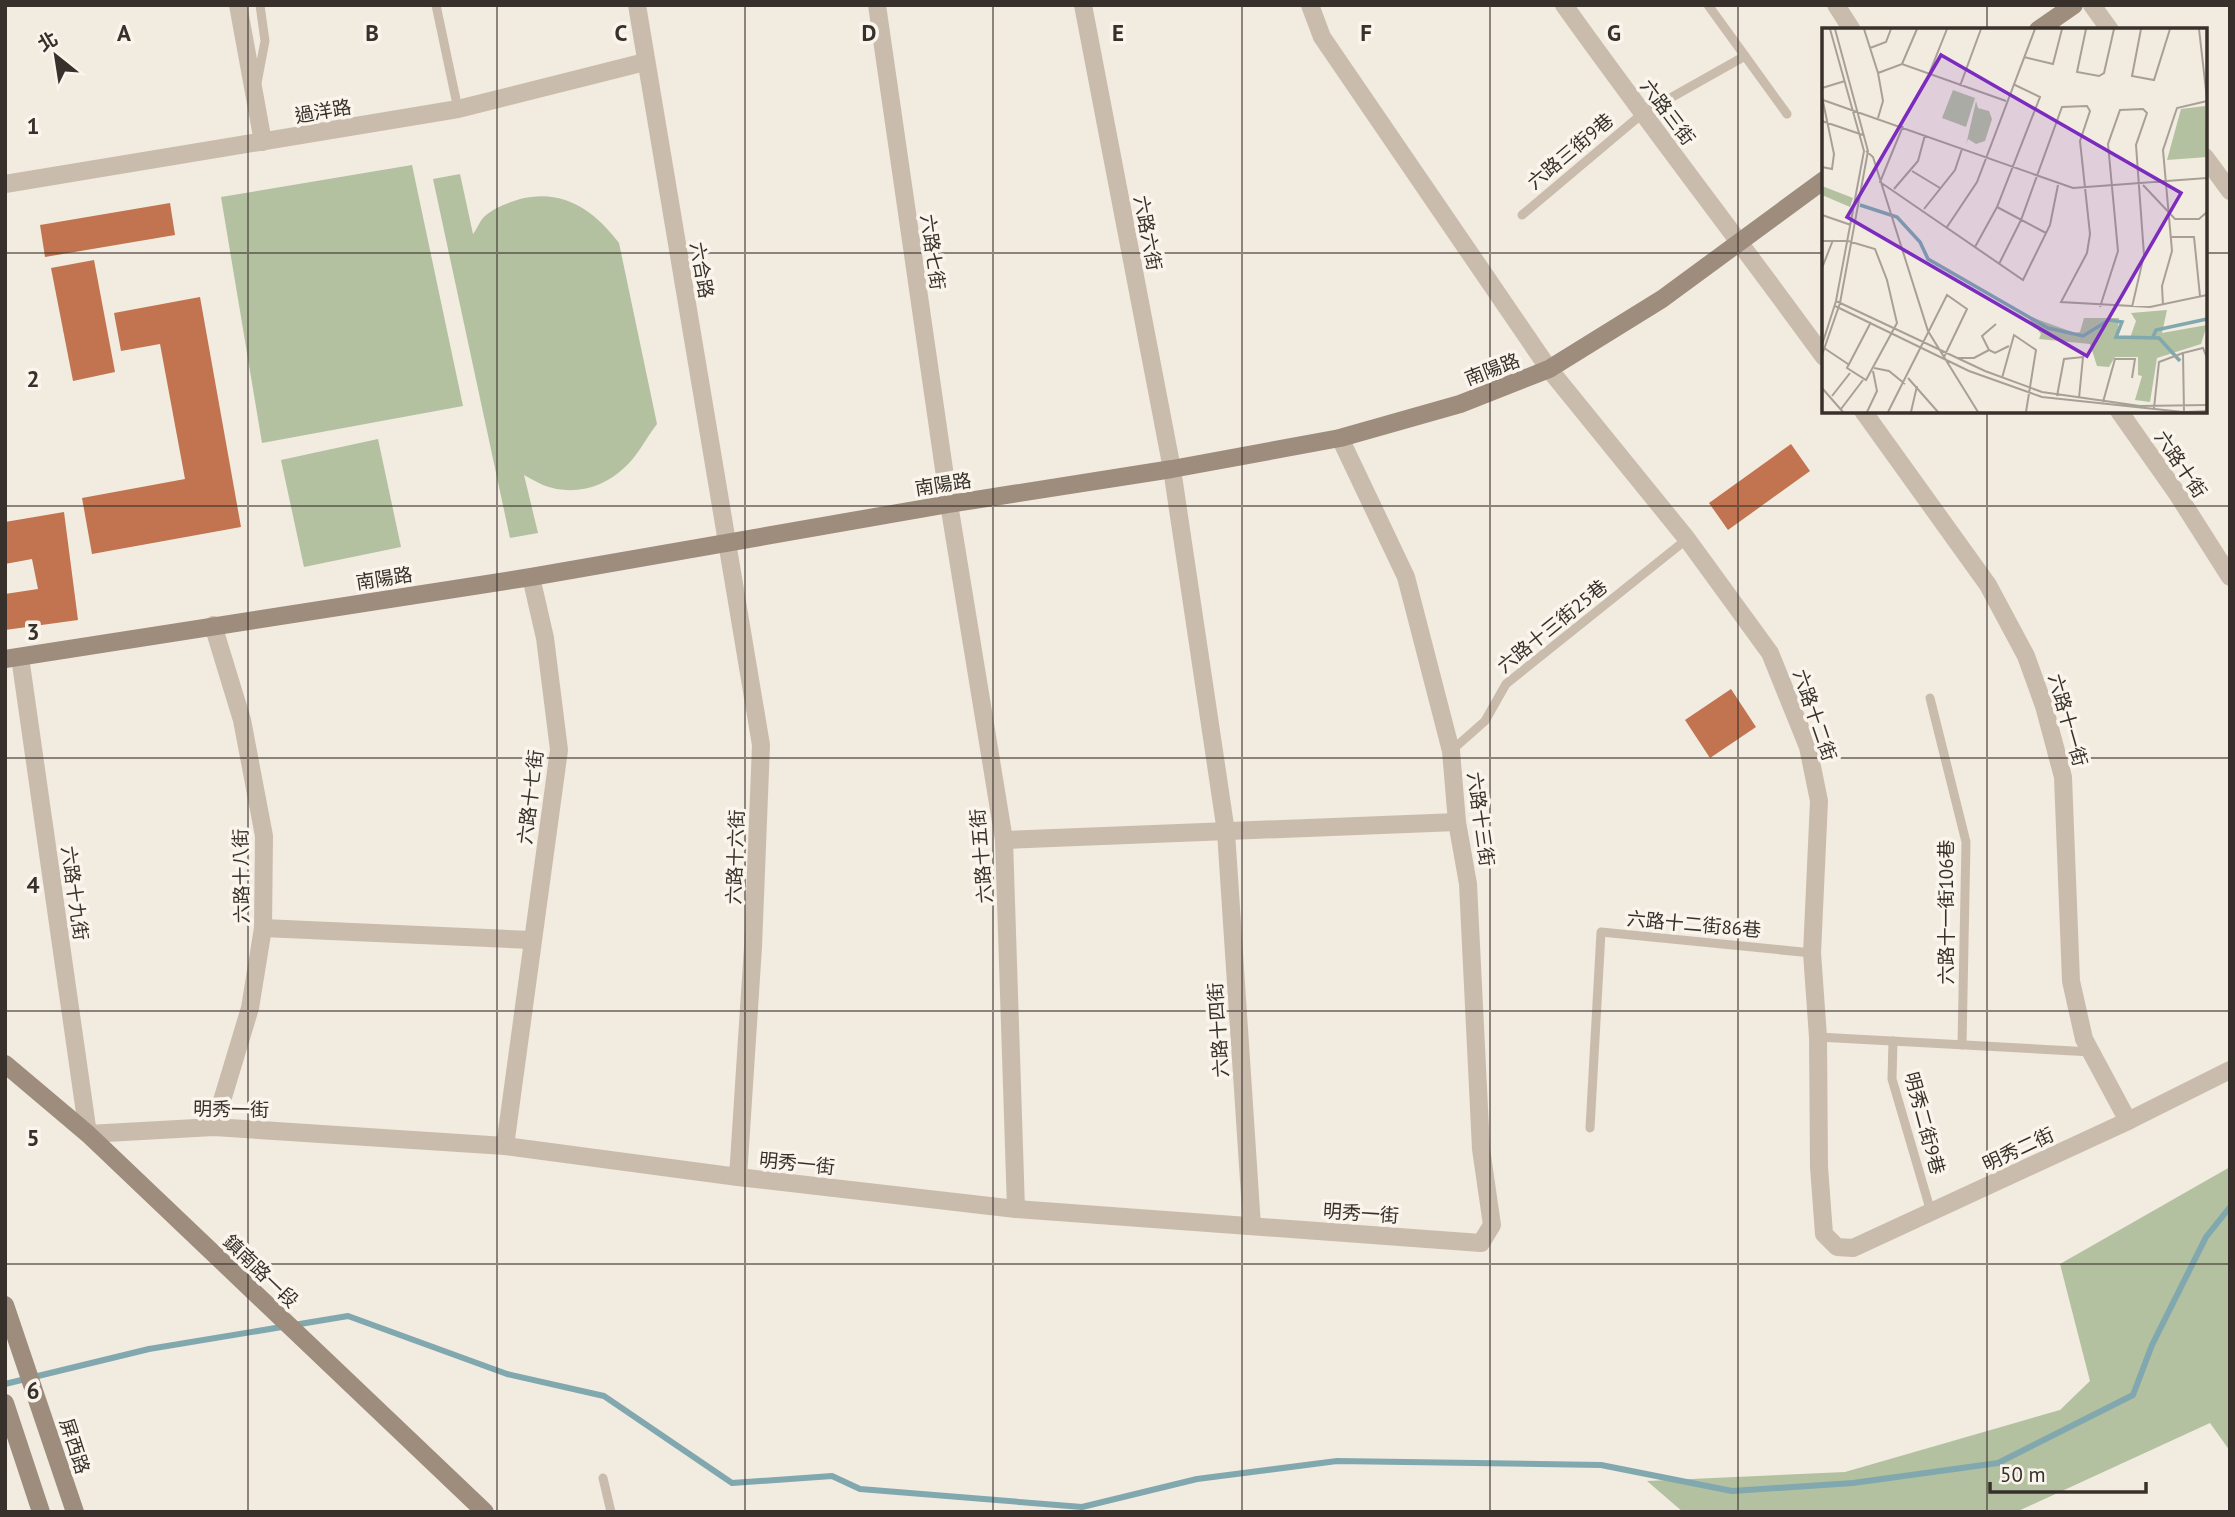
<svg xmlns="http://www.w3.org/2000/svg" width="2235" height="1517" viewBox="0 0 2235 1517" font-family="'PT Sans','Noto Sans TC',sans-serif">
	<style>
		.green { fill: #b3c1a0 }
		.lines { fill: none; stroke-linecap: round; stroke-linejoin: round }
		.stream { stroke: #80a8ae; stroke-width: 6 }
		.building { fill: #c1744f }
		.lane { stroke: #cabcac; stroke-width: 9 }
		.street { stroke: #cabcac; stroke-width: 18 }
		.secondary { stroke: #9e8c7d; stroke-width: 18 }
		.grid { fill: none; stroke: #38302a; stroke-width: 2; stroke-opacity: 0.55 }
		.labels { text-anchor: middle; stroke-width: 7; stroke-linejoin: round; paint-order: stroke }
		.street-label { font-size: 19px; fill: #38302a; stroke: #faf5ec }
		.inset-river { fill: none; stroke: #80a8ae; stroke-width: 3.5 }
		.inset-road { fill: none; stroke: #a8a097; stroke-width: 2 }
		.view { fill: #7b2cbf; fill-opacity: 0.15; stroke: #7b2cbf; stroke-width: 3.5 }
		.inset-edge { fill: none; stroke: #38302a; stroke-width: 3.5 }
		.grid-label { font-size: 23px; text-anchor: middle; font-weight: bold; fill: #38302a; stroke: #faf5ec; stroke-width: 7; stroke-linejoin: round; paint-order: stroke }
	</style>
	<rect width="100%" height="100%" fill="#f2ebe0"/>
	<g class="green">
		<path d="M 412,165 L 463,406 L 262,443 L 221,197 Z"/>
		<path d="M 460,174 L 473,234 C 477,229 480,220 485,216 C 495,207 508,203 520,199 C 563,188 594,210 619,243 L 657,424 C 646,438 637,457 624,468 C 602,489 571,496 543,485 C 536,482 530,478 524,475 L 538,533 L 510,538 L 433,179 Z"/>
		<path d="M 378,439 L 401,547 L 304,567 L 281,460 Z"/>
		<path d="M 2230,1167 L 2230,1451 L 2210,1423 L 2016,1512 L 1683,1512 L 1647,1481 L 1845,1472 L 2060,1410 L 2090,1381 L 2060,1264 Z"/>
	</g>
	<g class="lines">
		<path class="stream" d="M 5,1384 L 149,1349 L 348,1316 L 507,1374 L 604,1396 L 732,1483 L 832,1476 L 860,1489 L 1082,1507 L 1197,1479 L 1337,1461 L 1601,1465 L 1732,1491 L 1853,1483 L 1998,1463 L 2133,1395 L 2152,1345 L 2206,1237 L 2230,1207"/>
	</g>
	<g class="building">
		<path d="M 170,203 L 175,235 L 45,257 L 40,225 Z"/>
		<path d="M 94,260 L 115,372 L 73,381 L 51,268 Z"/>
		<path d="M 200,297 L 241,527 L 92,554 L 82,498 L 185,479 L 160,344 L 121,351 L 114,313 Z"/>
		<path d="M 1791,444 L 1810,471 L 1728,530 L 1709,503 Z"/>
		<path d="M 64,512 L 78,620 L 5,630 L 5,594 L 38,589 L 32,559 L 5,564 L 5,522 Z"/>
		<path d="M 1731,689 L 1756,727 L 1710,758 L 1685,720 Z"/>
	</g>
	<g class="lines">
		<g class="lane">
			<path d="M 436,5 L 458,109"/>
			<path d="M 1708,5 L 1745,56"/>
			<path d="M 257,83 L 265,41 L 260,5"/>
			<path d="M 1522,215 L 1642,114 L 1745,56 L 1787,114"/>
			<path d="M 1930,698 L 1966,842 L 1962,1045"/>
			<path d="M 1451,751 L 1485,721 L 1506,684 L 1687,539"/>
			<path d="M 1818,1037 L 2092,1052"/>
			<path d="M 1893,1041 L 1892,1079 L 1931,1212"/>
			<path d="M 1590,1128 L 1601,932 L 1812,953"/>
			<path d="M 603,1478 L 611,1512"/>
		</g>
		<g class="street">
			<path d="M 238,5 L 263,142"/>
			<path d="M 637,5 L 761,745 L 753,947 L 738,1177"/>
			<path d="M 877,5 L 949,504 L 1004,840 L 1016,1209"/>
			<path d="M 1083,5 L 1172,469 L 1226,832 L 1252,1226"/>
			<path d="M 1310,5 L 1322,37 L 1549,369 L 1687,539 L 1770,653 L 1808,747 L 1819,801 L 1812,953 L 1818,1037 L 1819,1167 L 1824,1234 L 1837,1247 L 1853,1248 L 2128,1121 L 2230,1070"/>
			<path d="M 1564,5 C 1649,124 1738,239 1824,357"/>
			<path d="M 1836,5 L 1852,30"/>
			<path d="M 2092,5 L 2110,30"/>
			<path d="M 2205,157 L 2230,191"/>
			<path d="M 5,184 L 458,109 L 645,62"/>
			<path d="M 1863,411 L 1988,585 L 2026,656 L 2044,706 L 2063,777 L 2071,981 L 2084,1039 L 2128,1121"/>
			<path d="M 2119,411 L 2176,492 L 2230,577"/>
			<path d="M 213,625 L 242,720 L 264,836 L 263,928 L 250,1008 L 214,1127"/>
			<path d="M 20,657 L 88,1134 L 214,1127 L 505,1146 L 738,1177 L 1016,1209 L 1481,1243 L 1492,1225 L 1481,1149 L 1468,884 L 1457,822 L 1451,751 L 1406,577 L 1340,438"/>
			<path d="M 1004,840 L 1457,822"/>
			<path d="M 263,928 L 532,940"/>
			<path d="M 505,1146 L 559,750 L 545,638 L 531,577"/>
		</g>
		<g class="secondary">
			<path d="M 2038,30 L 2074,5"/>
			<path d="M 5,659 L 531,577 L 949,504 L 1172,469 L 1340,438 L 1460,404 L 1549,369 L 1662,299 L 1824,180"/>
			<path d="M 5,1064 L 88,1134 L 485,1512"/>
			<path d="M 5,1305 L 75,1512"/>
			<path d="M 5,1403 L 41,1512"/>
		</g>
	</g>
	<path class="grid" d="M 248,5 L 248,1512M 497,5 L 497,1512M 745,5 L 745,1512M 993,5 L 993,1512M 1242,5 L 1242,1512M 1490,5 L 1490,1512M 1738,5 L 1738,1512M 1987,5 L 1987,30M 5,253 L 1824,253M 2205,253 L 2230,253M 1987,411 L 1987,1512M 5,506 L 2230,506M 5,758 L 2230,758M 5,1011 L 2230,1011M 5,1264 L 2230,1264"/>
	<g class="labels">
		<g class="street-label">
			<text transform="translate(323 111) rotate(-10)" y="7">過洋路</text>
			<text transform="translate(1668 112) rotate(53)" y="7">六路三街</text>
			<text transform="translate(1570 151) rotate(-40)" y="7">六路三街9巷</text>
			<text transform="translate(1148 233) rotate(79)" y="7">六路六街</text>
			<text transform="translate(933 252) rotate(82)" y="7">六路七街</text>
			<text transform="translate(702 270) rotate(80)" y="7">六合路</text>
			<text transform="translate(1492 369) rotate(-21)" y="7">南陽路</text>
			<text transform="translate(2181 464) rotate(56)" y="7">六路十街</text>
			<text transform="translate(943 484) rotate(-9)" y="7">南陽路</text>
			<text transform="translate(384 578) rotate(-9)" y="7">南陽路</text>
			<text transform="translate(1552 626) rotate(-39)" y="7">六路十三街25巷</text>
			<text transform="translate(1815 715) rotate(71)" y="7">六路十二街</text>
			<text transform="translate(2068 720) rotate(74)" y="7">六路十一街</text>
			<text transform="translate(530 797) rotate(-83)" y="7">六路十七街</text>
			<text transform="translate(1481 819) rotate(82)" y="7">六路十三街</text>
			<text transform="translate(981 856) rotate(-95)" y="7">六路十五街</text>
			<text transform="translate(735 857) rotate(-88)" y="7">六路十六街</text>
			<text transform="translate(241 876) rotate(-91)" y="7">六路十八街</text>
			<text transform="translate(75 893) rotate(82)" y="7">六路十九街</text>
			<text transform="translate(1946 912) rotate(-90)" y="7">六路十一街106巷</text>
			<text transform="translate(1694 924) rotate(5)" y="7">六路十二街86巷</text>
			<text transform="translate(1218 1030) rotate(-94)" y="7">六路十四街</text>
			<text transform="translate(231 1109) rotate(1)" y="7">明秀一街</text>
			<text transform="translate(1925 1123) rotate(75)" y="7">明秀二街9巷</text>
			<text transform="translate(2018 1149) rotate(-25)" y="7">明秀二街</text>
			<text transform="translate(797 1163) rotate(6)" y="7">明秀一街</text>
			<text transform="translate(1361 1213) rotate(4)" y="7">明秀一街</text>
			<text transform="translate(261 1271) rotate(44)" y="7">鎮南路一段</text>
			<text transform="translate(75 1446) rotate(72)" y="7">屏西路</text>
		</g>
	</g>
	<g transform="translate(1822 28)">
		<rect width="385" height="385" fill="#f2ebe0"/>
		<path d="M 131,62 L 153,70 L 144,99 L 120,90 ZM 154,73 L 156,80 L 167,83 L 170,91 L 163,113 L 154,116 L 146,111 L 144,117 ZM 383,78 L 385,129 L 345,132 L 359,81 ZM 0,158 L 31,170 L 28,179 L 0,167 ZM 345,282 L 340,305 L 385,297 L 379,316 L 335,330 L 328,374 L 313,372 L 320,348 L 316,347 L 316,329 L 293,329 L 287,339 L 275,338 L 268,316 L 217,311 L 219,306 L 204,287 L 253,305 L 258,304 L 262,290 L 297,290 L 295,308 L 308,310 L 314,293 L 309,285 Z" fill="#b3c1a0"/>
		<path class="inset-river" d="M 38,177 L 75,189 L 98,214 L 106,231 L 226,300 L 261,308 L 287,292 L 300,294 L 294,309 L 337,310 L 358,333M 330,311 L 334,302 L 385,291"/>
		<path class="inset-road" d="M 42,1 L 56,45M 264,1 L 255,44 L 277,48 L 282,45 L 292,1M 319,1 L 310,48 L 332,52 L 348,1M 377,1 L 385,71M 48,20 L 64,14 L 69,1M 202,29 L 231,36 L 240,1M 80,36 L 95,1M 107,46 L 125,1M 138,58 L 159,1M 0,60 L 23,53M 0,69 L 12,126 L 10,141 L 0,139M 1,72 L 251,160 L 385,150M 56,90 L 61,73 L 56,45 L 80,36 L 184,73M 0,93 L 41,107M 81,98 L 58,154 L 201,252 L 228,197 L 236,157M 44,123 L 51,129 L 106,303 L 156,384M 90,143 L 118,160M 321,157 L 353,191 L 377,191 L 385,184M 72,161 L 96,133 L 103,107M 175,179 L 224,205M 102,181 L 133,142 L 140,121M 0,187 L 29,197M 125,199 L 155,154 L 213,1M 349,209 L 372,209 L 378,268M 0,213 L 26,213 L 53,221 L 65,252 L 75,295 L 44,352 L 25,340 L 49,294M 153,219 L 175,179 L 218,69 L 191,56M 177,236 L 199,192 L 240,79 L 265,78 L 268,83 L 258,113 L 268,206 L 265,225 L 239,274 L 328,279 L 385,267M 0,240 L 11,212M 14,273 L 163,343 L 220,364 L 318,378 L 385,377M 341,277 L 340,258 L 350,223 L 341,122 L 355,80 L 385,73M 13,278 L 147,343 L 220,369 L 361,384M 278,279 L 296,223 L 286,116 L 298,82 L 321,81 L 325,85 L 314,117 L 322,227 L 310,279M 174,296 L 160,308 L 167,322 L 173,325 L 187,318M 0,317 L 14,273 L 42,123 L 8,1M 2,320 L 26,336M 0,327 L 18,275 L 46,123 L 13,1M 136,330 L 152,330 L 167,322M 52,340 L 67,343 L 83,356M 86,350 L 116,384M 180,350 L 192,307 L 214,322 L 204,384M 0,360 L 21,384M 10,368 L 28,345M 235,368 L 242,331 L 261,329 L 257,370M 281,374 L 293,331 L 313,331 L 310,350M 332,380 L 337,334 L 361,325M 19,381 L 41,352M 45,384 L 55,363 L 51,343M 66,384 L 125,267 L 145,281 L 121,331M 89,384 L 95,358M 362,384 L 361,325 L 381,320 L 385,330M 363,384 L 385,383"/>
		<path class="view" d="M 119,27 L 359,165 L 265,328 L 25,189 Z"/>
		<rect width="385" height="385" class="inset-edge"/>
	</g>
	<g class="grid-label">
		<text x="124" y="41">A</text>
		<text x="372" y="41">B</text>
		<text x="621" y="41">C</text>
		<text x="869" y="41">D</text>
		<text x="1118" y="41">E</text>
		<text x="1366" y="41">F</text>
		<text x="1614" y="41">G</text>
		<text x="33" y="134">1</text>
		<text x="33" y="387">2</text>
		<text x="33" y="640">3</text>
		<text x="33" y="893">4</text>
		<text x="33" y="1146">5</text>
		<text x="33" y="1399">6</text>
	</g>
	<rect width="2235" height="1517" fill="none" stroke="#38302a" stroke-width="14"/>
	<g transform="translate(56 56) rotate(330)" stroke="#faf5ec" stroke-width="5" paint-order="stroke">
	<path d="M0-5L12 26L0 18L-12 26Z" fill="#38302a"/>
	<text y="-10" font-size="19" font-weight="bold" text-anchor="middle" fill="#38302a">北</text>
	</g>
	<path d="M1990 1482v10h156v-10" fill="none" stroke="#38302a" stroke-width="3.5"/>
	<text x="2000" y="1482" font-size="21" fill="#38302a" stroke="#faf5ec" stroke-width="5" paint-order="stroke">50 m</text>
</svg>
